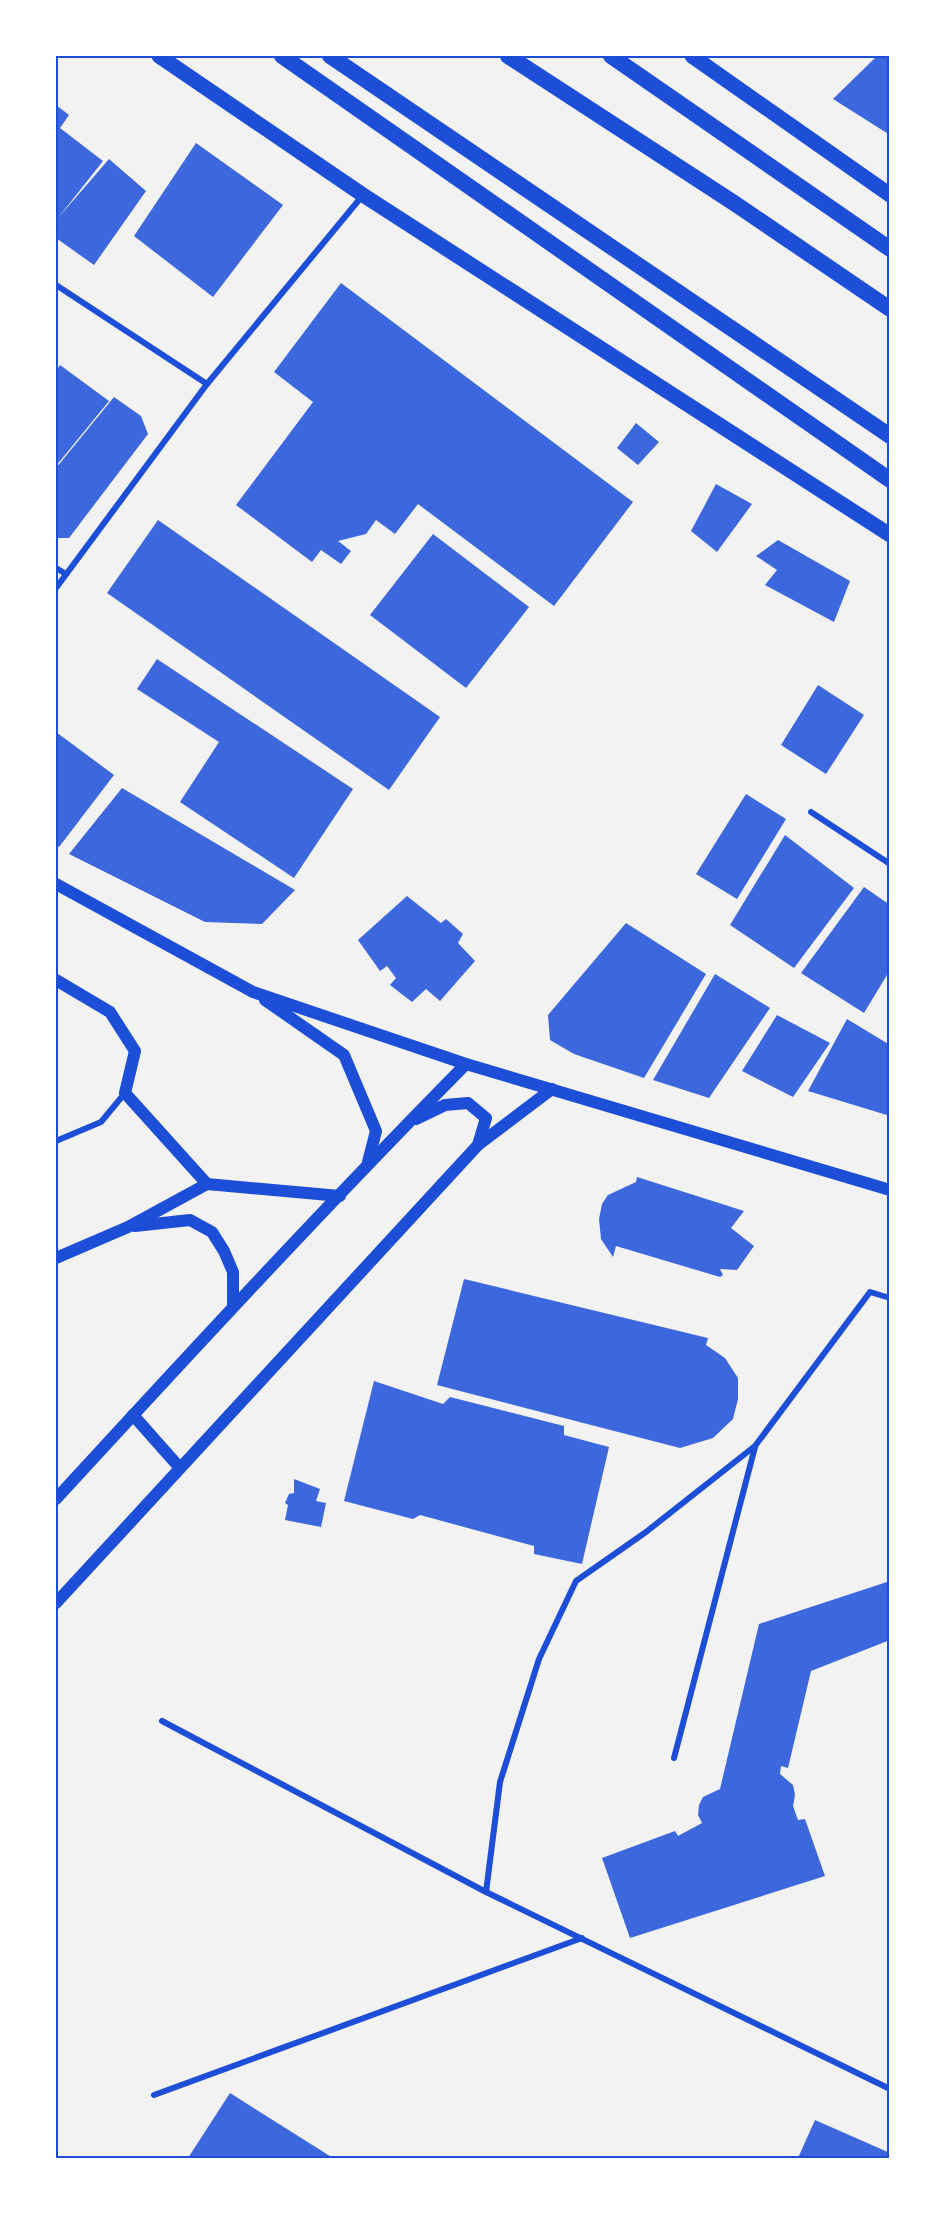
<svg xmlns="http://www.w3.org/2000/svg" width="945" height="2214" viewBox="0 0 945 2214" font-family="Arial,sans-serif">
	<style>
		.building { fill: #3d67dc }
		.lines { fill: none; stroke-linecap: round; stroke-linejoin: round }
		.minor { stroke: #1d4ed8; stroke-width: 6 }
		.secondary { stroke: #1d4ed8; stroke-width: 12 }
		.primary { stroke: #1d4ed8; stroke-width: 15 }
		.trunk { stroke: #1d4ed8; stroke-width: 16 }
		.neatline { fill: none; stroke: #1d4ed8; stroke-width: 2 }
	</style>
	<rect width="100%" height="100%" fill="#f2f2f2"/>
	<g class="building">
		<path d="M 877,56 L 890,56 L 890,135 L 833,99 Z"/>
		<path d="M 56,105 L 69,115 L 60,128 L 103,161 L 58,218 L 109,159 L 146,191 L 94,265 L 56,238 Z"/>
		<path d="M 196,143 L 283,205 L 213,297 L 134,236 Z"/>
		<path d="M 341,283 L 633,502 L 554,606 L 418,504 L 395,534 L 376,520 L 366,534 L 338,541 L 351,551 L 341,564 L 321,550 L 312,562 L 236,505 L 313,402 L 274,372 Z"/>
		<path d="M 60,365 L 109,401 L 56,466 L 56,371 Z"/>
		<path d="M 114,397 L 141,416 L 148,434 L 69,538 L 56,538 L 56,468 Z"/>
		<path d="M 636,423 L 659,442 L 638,465 L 617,448 Z"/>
		<path d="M 716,484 L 752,504 L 717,552 L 691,531 Z"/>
		<path d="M 158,520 L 440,717 L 389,790 L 107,593 Z"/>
		<path d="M 433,534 L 529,607 L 466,688 L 370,615 Z"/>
		<path d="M 778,540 L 850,581 L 834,622 L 765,585 L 777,570 L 756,556 Z"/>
		<path d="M 157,659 L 353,789 L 294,878 L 180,802 L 219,742 L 137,689 Z"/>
		<path d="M 818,685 L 864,715 L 826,774 L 781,745 Z"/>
		<path d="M 56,732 L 114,775 L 59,847 L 56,845 Z"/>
		<path d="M 122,788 L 295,890 L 262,924 L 205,922 L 69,854 Z"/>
		<path d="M 746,794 L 786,819 L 737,899 L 696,874 Z"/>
		<path d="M 785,835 L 854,888 L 794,968 L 730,925 Z"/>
		<path d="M 864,887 L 890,905 L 890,970 L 864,1013 L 801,973 Z"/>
		<path d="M 407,896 L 441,923 L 446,919 L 463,934 L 458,943 L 475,961 L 440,1001 L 426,989 L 412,1002 L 390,985 L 396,978 L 387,966 L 380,971 L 358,940 Z"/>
		<path d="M 626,923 L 706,974 L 644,1078 L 574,1054 L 550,1040 L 548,1015 Z"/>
		<path d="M 715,974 L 770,1008 L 709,1098 L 653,1080 Z"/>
		<path d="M 777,1015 L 830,1043 L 793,1097 L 742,1071 Z"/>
		<path d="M 847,1019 L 890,1045 L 890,1116 L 808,1091 Z"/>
		<path d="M 637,1177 L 744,1211 L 731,1228 L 754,1246 L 737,1270 L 720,1269 L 723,1275 L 720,1277 L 616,1246 L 613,1257 L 601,1239 L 599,1219 L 602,1204 L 608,1195 L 636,1182 Z"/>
		<path d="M 464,1279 L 708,1338 L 706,1345 L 725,1358 L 738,1378 L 738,1399 L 733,1419 L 713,1438 L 680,1448 L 437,1385 Z"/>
		<path d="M 374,1381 L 443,1404 L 450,1397 L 564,1426 L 564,1435 L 609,1447 L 582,1564 L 534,1554 L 534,1546 L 420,1515 L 413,1519 L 344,1501 Z"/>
		<path d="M 294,1479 L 320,1489 L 316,1501 L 326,1503 L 321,1527 L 285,1520 L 288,1505 L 285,1503 L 289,1494 L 294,1493 Z"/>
		<path d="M 890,1581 L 890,1640 L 811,1671 L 788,1768 L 781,1766 L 780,1774 L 793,1785 L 795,1795 L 793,1806 L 798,1820 L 805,1819 L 825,1876 L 630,1938 L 602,1858 L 675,1831 L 678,1836 L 702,1823 L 698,1815 L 699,1805 L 703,1797 L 720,1789 L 759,1624 Z"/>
		<path d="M 230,2093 L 333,2158 L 188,2158 Z"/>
		<path d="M 815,2120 L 890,2153 L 890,2158 L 798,2158 Z"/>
	</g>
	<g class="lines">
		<g class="minor">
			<path d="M 56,285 L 207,384"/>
			<path d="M 56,568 L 66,574"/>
			<path d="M 56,588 L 207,384 L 363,195"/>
			<path d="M 811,812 L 890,864"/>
			<path d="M 56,1141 L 101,1122 L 125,1093"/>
			<path d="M 162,1721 L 486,1892 L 890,2089"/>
			<path d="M 674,1758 L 755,1447"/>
			<path d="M 486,1892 L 500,1782 L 539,1659 L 576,1581 L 646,1532 L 755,1446 L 870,1292 L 890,1298"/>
			<path d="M 154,2095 L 582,1938"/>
		</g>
		<g class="secondary">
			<path d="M 56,884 L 253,992 L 466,1064 L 890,1190"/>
			<path d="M 56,980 L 110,1012 L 135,1051 L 125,1093 L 207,1184"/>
			<path d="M 265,1000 L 344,1055 L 376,1131 L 368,1162"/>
			<path d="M 416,1119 L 445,1105 L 468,1103 L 486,1118 L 478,1145"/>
			<path d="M 135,1226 L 190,1220 L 212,1232 L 224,1251 L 233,1272 L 233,1306"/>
			<path d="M 56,1258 L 128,1227 L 207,1184 L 340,1196"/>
			<path d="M 133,1415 L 180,1468"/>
			<path d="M 56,1499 C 191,1352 326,1206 466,1064"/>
			<path d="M 56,1603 L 478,1145 L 552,1089"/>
		</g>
		<g class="primary">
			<path d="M 159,56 L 363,195 L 890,535"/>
			<path d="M 692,56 L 890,195"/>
		</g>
		<g class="trunk">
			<path d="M 282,56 L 890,480"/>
			<path d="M 330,56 L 890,436"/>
			<path d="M 508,56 L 734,203 L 890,309"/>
			<path d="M 611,56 L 890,249"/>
		</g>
	</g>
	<rect width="945" height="2214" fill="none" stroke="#ffffff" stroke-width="114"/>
	<rect x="57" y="57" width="831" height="2100" class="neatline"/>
</svg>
